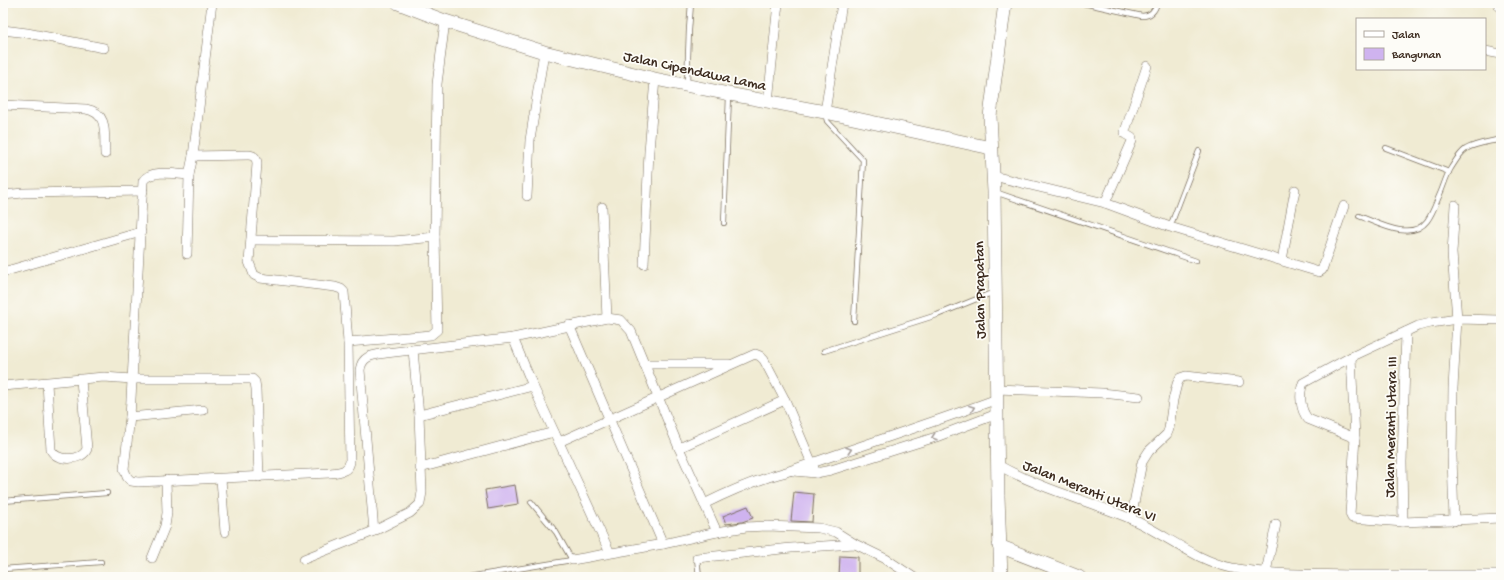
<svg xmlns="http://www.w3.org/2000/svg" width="1504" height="580" viewBox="0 0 1504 580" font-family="'Gochi Hand',sans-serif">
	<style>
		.building { fill: #cfb3ef }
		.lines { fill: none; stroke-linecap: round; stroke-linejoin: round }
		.lane-casing { stroke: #7a6e5d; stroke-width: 6 }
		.street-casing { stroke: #7a6e5d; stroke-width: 10 }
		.secondary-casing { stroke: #7a6e5d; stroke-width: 14 }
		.lane { stroke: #fff; stroke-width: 4.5 }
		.street { stroke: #fff; stroke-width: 9 }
		.secondary { stroke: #fff; stroke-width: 13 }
		.oneway { stroke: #a79f9a }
		.labels { text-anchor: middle; stroke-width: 3.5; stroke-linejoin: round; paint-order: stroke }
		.street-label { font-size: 15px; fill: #3b2a1e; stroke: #fdfcf7 }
	</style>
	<rect width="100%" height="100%" fill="#fdfcf7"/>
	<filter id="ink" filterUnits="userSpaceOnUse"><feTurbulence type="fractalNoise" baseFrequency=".025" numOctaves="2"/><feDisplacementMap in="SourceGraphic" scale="8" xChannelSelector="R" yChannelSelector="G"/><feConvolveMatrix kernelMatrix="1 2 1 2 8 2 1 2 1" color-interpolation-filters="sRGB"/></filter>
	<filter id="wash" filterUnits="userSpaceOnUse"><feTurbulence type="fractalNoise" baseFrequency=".012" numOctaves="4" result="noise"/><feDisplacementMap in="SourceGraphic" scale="16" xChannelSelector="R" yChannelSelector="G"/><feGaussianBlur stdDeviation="0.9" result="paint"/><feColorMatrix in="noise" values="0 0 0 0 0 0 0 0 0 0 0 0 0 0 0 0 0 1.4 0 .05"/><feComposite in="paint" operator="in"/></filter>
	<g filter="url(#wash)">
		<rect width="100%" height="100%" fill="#f0ebd3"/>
		<g id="blocks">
			<g class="building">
				<path d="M 515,485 L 518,504 L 488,509 L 485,490 Z"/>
				<path d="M 794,492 L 814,494 L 812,522 L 791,521 Z"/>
				<path d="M 748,506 L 753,518 L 742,522 L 726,524 L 723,516 Z"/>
				<path d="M 840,556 L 858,557 L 858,577 L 839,577 Z"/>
			</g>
		</g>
	</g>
	<g filter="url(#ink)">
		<use href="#blocks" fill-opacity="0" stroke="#7a6e5d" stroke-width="1"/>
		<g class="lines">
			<g class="lane-casing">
				<g id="lane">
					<path d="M 1083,3 L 1142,16 C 1151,16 1155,11 1157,3"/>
					<path d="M 687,84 L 689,30 L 691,3"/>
					<path d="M 825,113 L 827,121 L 863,160 L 854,321"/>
					<path d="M 1386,148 L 1449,172"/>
					<path d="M 995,192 L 1196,261"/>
					<path d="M 1359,216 C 1378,223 1411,242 1427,221 C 1433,213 1436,203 1440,194 C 1444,185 1446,176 1451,168 C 1455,162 1459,154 1466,149 C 1476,143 1490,142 1501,139"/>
					<path d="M 724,223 L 729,96"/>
					<path d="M 1170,227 L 1199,151"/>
					<path d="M 824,351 L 937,315 L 994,292"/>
					<path d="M 3,501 L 107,493"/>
					<path d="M 697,558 L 699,577"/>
					<path d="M 3,569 L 101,562"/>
					<path d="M 468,577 L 572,560 L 556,532 L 531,502"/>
				</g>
			</g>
			<g class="street-casing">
				<g id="street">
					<path d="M 3,30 L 27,33 L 104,48"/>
					<path d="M 1485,51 L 1501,54"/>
					<path d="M 768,102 L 778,3"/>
					<path d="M 3,105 L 86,109 C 109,113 104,134 105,154"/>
					<path d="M 825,112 L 842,3"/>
					<path d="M 189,175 C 177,174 150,169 143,181 L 130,417 L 124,469 L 127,477 L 131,481 L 138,482 L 330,473 C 339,472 348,472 350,462 L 348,342 L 344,292 L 341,289 L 335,287 L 260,278 L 254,275 L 249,262 L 257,164 C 257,158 254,155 248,155 L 193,156"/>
					<path d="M 993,176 L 1105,203 L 1170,227 L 1319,272 L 1322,270 L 1344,206"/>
					<path d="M 3,195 L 23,193 L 143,191"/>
					<path d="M 527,196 L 530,140 L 544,52"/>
					<path d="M 1105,203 L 1132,141 L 1132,138 L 1125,134 L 1125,131 L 1147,66"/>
					<path d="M 602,207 L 607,318"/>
					<path d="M 251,240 L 394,241 L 435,237"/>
					<path d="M 187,254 L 189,175 L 193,156 L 212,3"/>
					<path d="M 1282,260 L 1295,190"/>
					<path d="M 644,264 L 649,151 L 655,79"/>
					<path d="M 3,272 L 141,232"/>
					<path d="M 569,325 L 663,544"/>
					<path d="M 513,338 L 533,386 L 610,553"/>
					<path d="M 348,342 L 431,335 L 437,330 L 435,237 L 437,84 L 445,21"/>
					<path d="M 1351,357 L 1355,438 L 1350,514 L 1352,518 L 1403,522 L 1501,518"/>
					<path d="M 644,364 L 729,364"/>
					<path d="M 47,383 L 51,450 C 57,462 82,461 87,449 L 81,380"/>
					<path d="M 3,386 L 104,377 L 132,379 L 252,379 L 255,382 L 256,389 L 259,477"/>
					<path d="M 996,389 L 1102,393 L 1139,397"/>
					<path d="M 419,415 L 533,386"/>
					<path d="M 130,417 L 203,410"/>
					<path d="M 1355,438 L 1308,419 C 1300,410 1299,394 1303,383 L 1351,357 L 1418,326 L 1431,323 L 1457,319 L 1501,320"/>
					<path d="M 559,442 L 755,354 L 760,356 L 764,360 L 785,400 L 816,473"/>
					<path d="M 679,448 L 785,400"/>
					<path d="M 998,465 C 1039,488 1085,500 1129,518 C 1164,533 1194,560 1232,568 C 1271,575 1311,574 1350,575 C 1400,575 1451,575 1501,575"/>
					<path d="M 420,468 L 554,432"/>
					<path d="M 793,471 L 816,473 L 831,470 L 936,437 L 997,414"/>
					<path d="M 221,479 L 225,532"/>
					<path d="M 704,504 C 724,494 744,485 766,478 C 774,475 784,473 792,470 C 860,446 929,424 997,399"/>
					<path d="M 1131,519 L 1142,462 L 1149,451 L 1167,434 L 1169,429 L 1173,400 L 1177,384 L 1180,378 L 1186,376 L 1239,382"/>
					<path d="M 1454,521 L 1452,456 L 1453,388 L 1457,319 L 1452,253 L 1455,205"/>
					<path d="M 1403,522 L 1402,462 L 1406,332"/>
					<path d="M 374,531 L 360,370 C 362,355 374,355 386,353 L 513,338 L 607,318 L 621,320 L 631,331 L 679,448 L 717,532"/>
					<path d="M 152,558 L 165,526 L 167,513 L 166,480"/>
					<path d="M 697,558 L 791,548 L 855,544 L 886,559 L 913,577"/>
					<path d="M 304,559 L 374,531 L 410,513 L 420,504 L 422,492 L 419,415 L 413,350"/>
					<path d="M 572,560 L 663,544 L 717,532 L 746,527 L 767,526 L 819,528 L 836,532 L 855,544"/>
					<path d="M 1266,572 L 1276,524"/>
				</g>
			</g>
			<g class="secondary-casing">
				<g id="secondary">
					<path d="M 398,3 L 445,21 L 544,52 L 655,79 L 729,94 L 825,112 L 991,148"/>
					<path d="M 1500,3 L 1501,5"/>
					<path d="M 999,546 L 1079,577"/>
					<path d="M 1001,577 L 998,496 L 994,192 L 990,116 L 1005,3"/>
				</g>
			</g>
			<use href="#lane" class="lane"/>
			<use href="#street" class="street"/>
			<use href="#secondary" class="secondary"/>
		</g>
		<defs><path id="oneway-chevron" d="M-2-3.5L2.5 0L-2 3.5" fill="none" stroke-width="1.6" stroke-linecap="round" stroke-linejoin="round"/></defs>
		<g class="oneway">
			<use href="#oneway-chevron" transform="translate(972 408) rotate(-20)"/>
			<use href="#oneway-chevron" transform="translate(934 437) rotate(161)"/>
			<use href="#oneway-chevron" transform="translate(849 450) rotate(-18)"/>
		</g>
	</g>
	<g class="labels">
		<g class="street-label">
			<text transform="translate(695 70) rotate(12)" y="5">Jalan Cipendawa Lama</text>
			<text transform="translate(979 290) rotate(-91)" y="5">Jalan Prapatan</text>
			<text transform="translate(1390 427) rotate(-89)" y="5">Jalan Meranti Utara III</text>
			<text transform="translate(1090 490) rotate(22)" y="5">Jalan Meranti Utara VI</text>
		</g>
	</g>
	<rect width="1504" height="580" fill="none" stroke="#fdfcf7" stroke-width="16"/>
	<rect x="1356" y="18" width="130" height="52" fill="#fdfcf7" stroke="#afa8a0"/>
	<rect x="1364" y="31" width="20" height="6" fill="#ffffff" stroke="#afa8a0"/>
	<text x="1392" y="38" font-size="12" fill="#3b2a1e">Jalan</text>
	<rect x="1364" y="48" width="20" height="12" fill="#cfb3ef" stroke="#afa8a0"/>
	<text x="1392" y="58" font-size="12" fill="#3b2a1e">Bangunan</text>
</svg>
